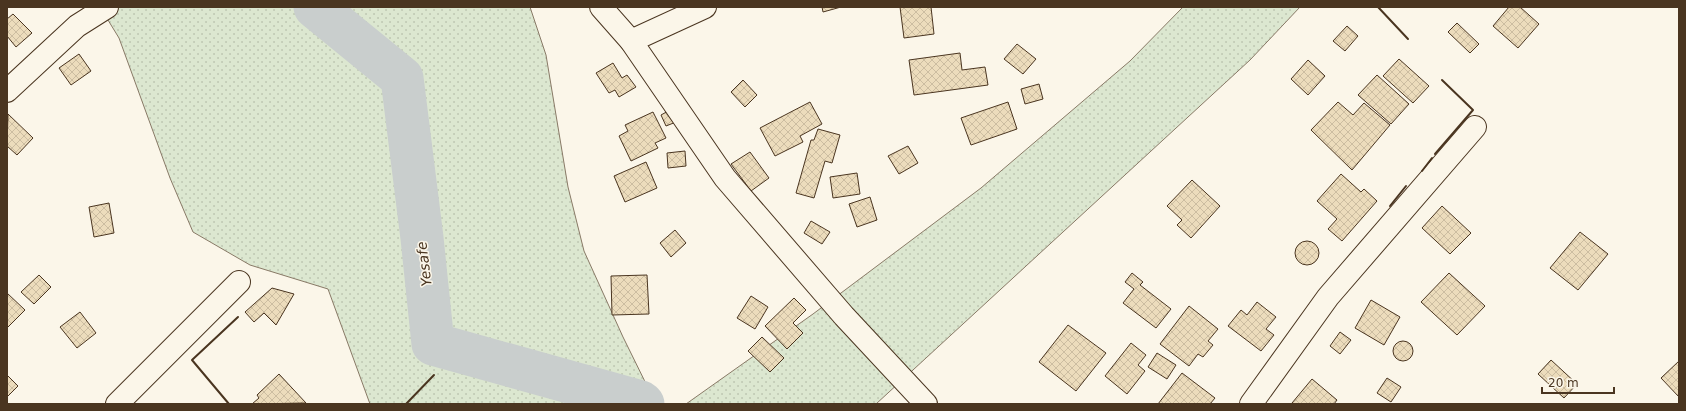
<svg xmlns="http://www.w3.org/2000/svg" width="1686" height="411" viewBox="0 0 1686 411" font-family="'DejaVu Sans',sans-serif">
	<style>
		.grass { fill: url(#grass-dots); stroke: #887966 }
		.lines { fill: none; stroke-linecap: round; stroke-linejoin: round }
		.river { stroke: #c9cecd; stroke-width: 43 }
		.building { fill: url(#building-cross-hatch); stroke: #4a3520 }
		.street-casing { stroke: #4a3520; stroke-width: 24 }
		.street { stroke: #fbf6e9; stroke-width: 22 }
		.wall { stroke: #4a3520; stroke-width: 2 }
		.labels { text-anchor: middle; stroke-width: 3; stroke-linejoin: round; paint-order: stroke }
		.water-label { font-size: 14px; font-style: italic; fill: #4a3520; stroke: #fbf6e9 }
	</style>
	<defs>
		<pattern id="grass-dots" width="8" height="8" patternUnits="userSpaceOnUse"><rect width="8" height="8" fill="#dce7d0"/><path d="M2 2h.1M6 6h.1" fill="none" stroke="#bec7b2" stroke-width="1.8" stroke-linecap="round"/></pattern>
		<pattern id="building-cross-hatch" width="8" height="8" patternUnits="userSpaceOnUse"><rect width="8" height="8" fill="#ecdcbc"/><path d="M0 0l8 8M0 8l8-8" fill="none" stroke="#ccbda1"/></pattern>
	</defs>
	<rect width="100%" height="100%" fill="#fbf6e9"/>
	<g class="grass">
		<path d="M 100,7 L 530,7 L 546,55 L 568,187 L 584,251 L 623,337 L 656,404 L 370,404 L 328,289 L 250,265 L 193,232 L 170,178 L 119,38 Z"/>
		<path d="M 1183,7 L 1300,7 L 1250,60 L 876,404 L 686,404 L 813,314 L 981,188 L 1130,61 Z"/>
	</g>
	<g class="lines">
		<path class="river" d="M 315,7 L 402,78 L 422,238 L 433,344 L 641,402 L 643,404"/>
	</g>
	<g class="building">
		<path d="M 822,7 L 841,7 L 823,12 Z"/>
		<path d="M 900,7 L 931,7 L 934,34 L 904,38 Z"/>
		<path d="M 1509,7 L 1520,7 L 1539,24 L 1518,48 L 1493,26 Z"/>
		<path d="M 13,14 L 32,33 L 16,47 L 7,36 L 7,19 Z"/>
		<path d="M 1457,23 L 1479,44 L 1470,53 L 1448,32 Z"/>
		<path d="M 1347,26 L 1358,36 L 1345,51 L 1333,41 Z"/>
		<path d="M 1017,44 L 1036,59 L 1023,74 L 1004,59 Z"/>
		<path d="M 960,53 L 962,70 L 985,67 L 988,85 L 914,95 L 909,60 Z"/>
		<path d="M 79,54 L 91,71 L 71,85 L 59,68 Z"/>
		<path d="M 1399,59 L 1429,86 L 1413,103 L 1383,76 Z"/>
		<path d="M 1308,60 L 1325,76 L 1308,95 L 1291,79 Z"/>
		<path d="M 613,63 L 622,78 L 627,75 L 636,87 L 619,97 L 615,90 L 609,93 L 596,73 Z"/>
		<path d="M 1377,75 L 1409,104 L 1391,124 L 1358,95 Z"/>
		<path d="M 743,80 L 757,95 L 745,107 L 731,92 Z"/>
		<path d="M 1039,84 L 1043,99 L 1025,104 L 1021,89 Z"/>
		<path d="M 810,102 L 822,124 L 800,136 L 803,142 L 775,156 L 760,128 Z"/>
		<path d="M 1008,102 L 1017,129 L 971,145 L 961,118 Z"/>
		<path d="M 1338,102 L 1353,115 L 1364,103 L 1390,125 L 1352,170 L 1311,130 Z"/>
		<path d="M 670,110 L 676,122 L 666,126 L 661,115 Z"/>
		<path d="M 653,112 L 666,138 L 655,143 L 658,148 L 631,161 L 619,136 L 628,131 L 625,125 Z"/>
		<path d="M 8,114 L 33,138 L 17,155 L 7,146 Z"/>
		<path d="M 818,129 L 840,135 L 832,163 L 825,161 L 814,198 L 796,193 L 811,140 L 814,140 Z"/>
		<path d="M 908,146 L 918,163 L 899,174 L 888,156 Z"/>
		<path d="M 685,151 L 686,166 L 668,168 L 667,153 Z"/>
		<path d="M 750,152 L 769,178 L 751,191 L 731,164 Z"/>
		<path d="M 646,162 L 657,188 L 625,202 L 614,176 Z"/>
		<path d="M 857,173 L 860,194 L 833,198 L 830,177 Z"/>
		<path d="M 1341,174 L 1361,192 L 1364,189 L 1377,201 L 1342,241 L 1328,229 L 1337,219 L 1317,201 Z"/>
		<path d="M 1192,180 L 1220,206 L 1191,238 L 1177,225 L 1182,220 L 1167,206 Z"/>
		<path d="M 870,197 L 877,220 L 857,227 L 849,204 Z"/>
		<path d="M 109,203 L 114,233 L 94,237 L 89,207 Z"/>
		<path d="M 1442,206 L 1471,233 L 1450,254 L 1422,228 Z"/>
		<path d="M 811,221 L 830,232 L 822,244 L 804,233 Z"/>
		<path d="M 675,230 L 686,243 L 671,257 L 660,243 Z"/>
		<path d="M 1580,232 L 1608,254 L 1578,290 L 1550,268 Z"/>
		<circle cx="1307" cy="253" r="12"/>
		<path d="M 1132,273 L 1143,282 L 1140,285 L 1171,309 L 1156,328 L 1123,303 L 1134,289 L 1125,282 Z"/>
		<path d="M 1449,273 L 1485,306 L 1457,335 L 1421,302 Z"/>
		<path d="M 39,275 L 51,287 L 34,304 L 21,292 Z"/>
		<path d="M 647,275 L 649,314 L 612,315 L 611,276 Z"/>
		<path d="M 272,288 L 294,294 L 276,325 L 264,313 L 254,322 L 245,312 Z"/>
		<path d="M 7,293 L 25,310 L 8,327 L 7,325 Z"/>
		<path d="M 751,296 L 768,307 L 755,329 L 737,318 Z"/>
		<path d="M 794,298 L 806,310 L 793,323 L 803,333 L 787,349 L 765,326 Z"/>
		<path d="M 1371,300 L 1400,317 L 1384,345 L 1355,328 Z"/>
		<path d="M 1257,302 L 1276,317 L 1266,329 L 1274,335 L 1261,351 L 1228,326 L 1241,310 L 1247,315 Z"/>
		<path d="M 1189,306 L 1218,329 L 1208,341 L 1213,345 L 1203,357 L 1198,354 L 1189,366 L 1160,344 Z"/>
		<path d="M 80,312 L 96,333 L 77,348 L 60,327 Z"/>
		<path d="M 1068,325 L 1106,353 L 1076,391 L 1039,362 Z"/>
		<path d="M 1340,332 L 1351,340 L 1340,354 L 1330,346 Z"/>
		<path d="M 762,337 L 784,358 L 770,372 L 748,351 Z"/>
		<circle cx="1403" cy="351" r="10"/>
		<path d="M 1131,343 L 1146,355 L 1138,365 L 1145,371 L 1127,394 L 1105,376 Z"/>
		<path d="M 1157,353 L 1176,365 L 1167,379 L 1148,367 Z"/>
		<path d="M 1551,360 L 1577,384 L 1564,398 L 1538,374 Z"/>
		<path d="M 1679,361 L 1679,397 L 1661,378 Z"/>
		<path d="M 1182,373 L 1215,398 L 1210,404 L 1158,404 Z"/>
		<path d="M 279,374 L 306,403 L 252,404 L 259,398 L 257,395 Z"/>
		<path d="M 7,375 L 18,386 L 7,397 Z"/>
		<path d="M 1387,378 L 1401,387 L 1391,402 L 1377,393 Z"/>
		<path d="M 1312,379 L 1337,400 L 1334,404 L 1294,404 L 1292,403 Z"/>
	</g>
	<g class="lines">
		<g class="street-casing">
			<g id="street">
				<path d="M 601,7 L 631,41 L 725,178 L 844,316 L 926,404"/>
				<path d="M 631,41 L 705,7"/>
				<path d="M 7,91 L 77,26 L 107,7"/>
				<path d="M 117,404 L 239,282"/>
				<path d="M 1251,404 L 1328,297 L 1475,127"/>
			</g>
		</g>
		<use href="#street" class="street"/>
		<g class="wall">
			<path d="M 1378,7 L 1408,39"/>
			<path d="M 1435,154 L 1473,110 L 1442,80"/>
			<path d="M 1422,171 L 1432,158"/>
			<path d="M 1390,206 L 1406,186"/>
			<path d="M 229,404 L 192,360 L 238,317"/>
			<path d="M 406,404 L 434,375"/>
		</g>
	</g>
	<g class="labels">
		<g class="water-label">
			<text transform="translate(424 264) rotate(-97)" y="5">Yesafe</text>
		</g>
	</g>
	<rect width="1686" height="411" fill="none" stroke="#4a3520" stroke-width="16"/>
	<path d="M1542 387v6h72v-6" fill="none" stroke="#4a3520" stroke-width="2"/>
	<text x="1548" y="387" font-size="12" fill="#4a3520" stroke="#fbf6e9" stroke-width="3" paint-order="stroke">20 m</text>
</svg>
